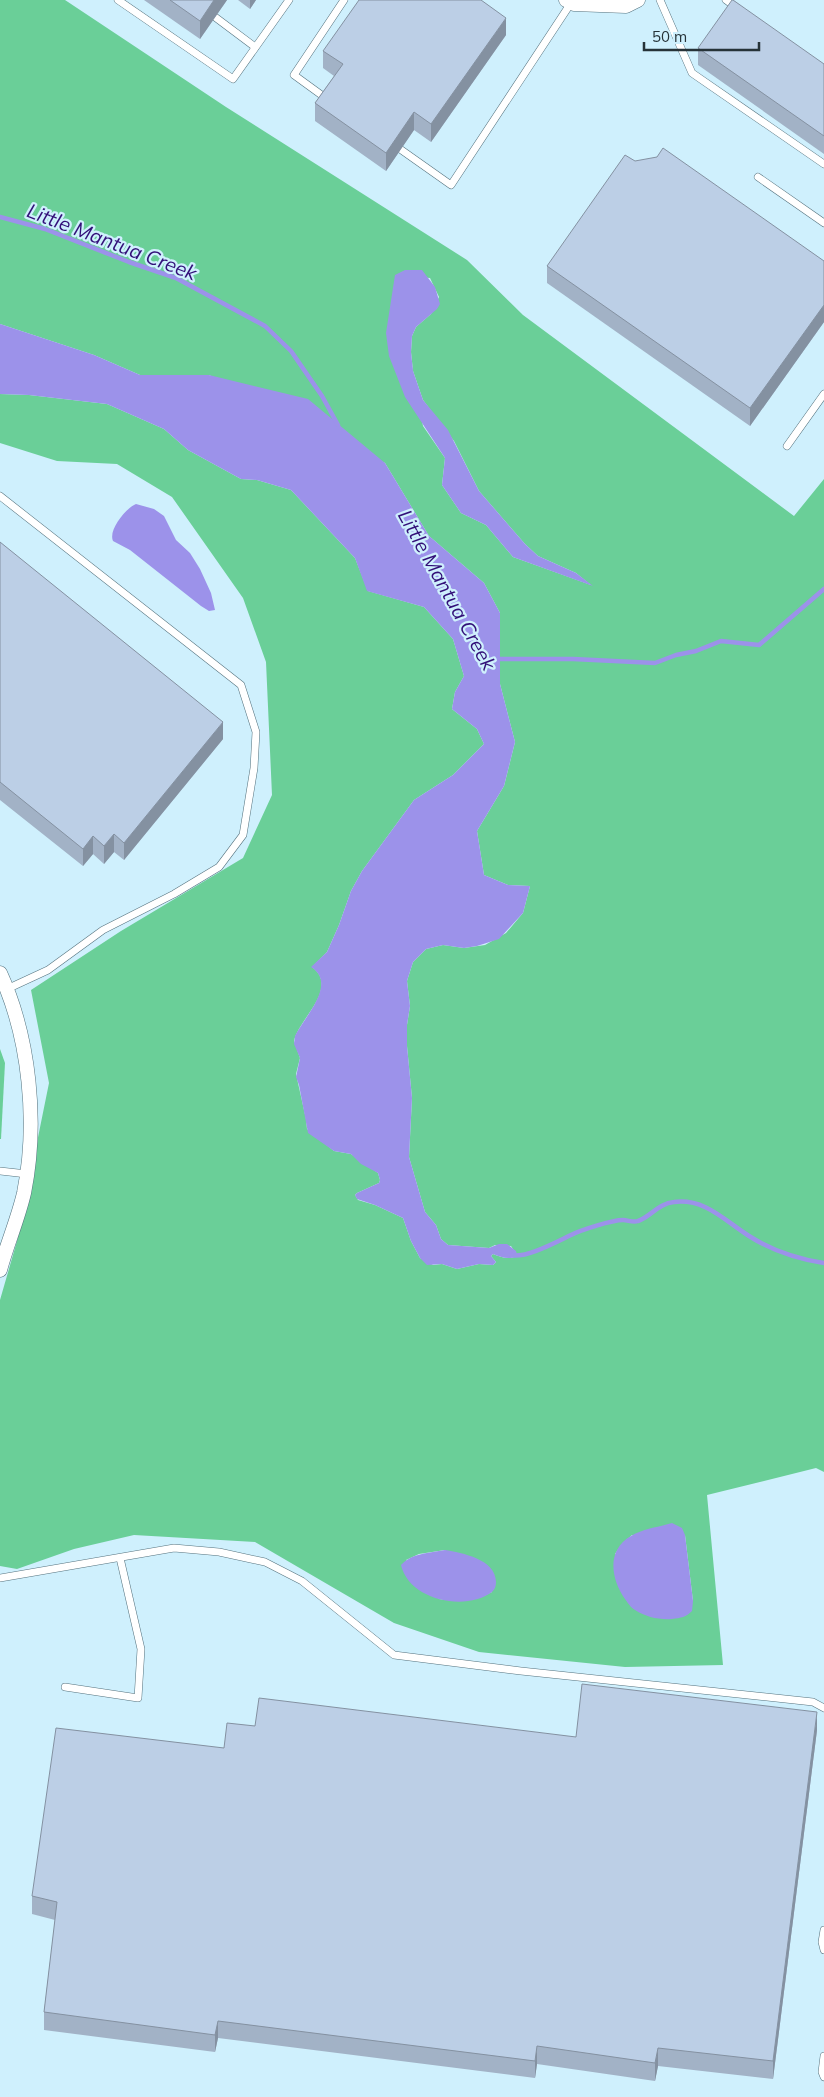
<svg xmlns="http://www.w3.org/2000/svg" width="824" height="2097" viewBox="0 0 824 2097" font-family="Mulish,sans-serif">
	<style>
		.green { fill: #6acf98; fill-rule: evenodd }
		.water { fill: #9c92ea }
		.lines { fill: none; stroke-linecap: round; stroke-linejoin: round }
		.stream { stroke: #9c92ea; stroke-width: 4.5 }
		.service-casing { stroke: #54727e; stroke-width: 8 }
		.minor-casing { stroke: #54727e; stroke-width: 15 }
		.service { stroke: #fff; stroke-width: 7 }
		.minor { stroke: #fff; stroke-width: 14 }
		.wall { fill: #a2b2c6 }
		.shaded-wall { fill: #8491a1 }
		.building { fill: #bccfe6; stroke: #8491a1 }
		.labels { text-anchor: middle; stroke-width: 4.5; stroke-linejoin: round; paint-order: stroke }
		.water-label { font-size: 20px; font-style: italic; fill: #320f78; stroke: #cff0fd }
	</style>
	<rect width="100%" height="100%" fill="#cff0fd"/>
	<g class="green">
		<path d="M 0,0 L 65,0 L 226,107 L 467,260 L 523,315 L 794,516 L 824,479 L 824,1472 L 816,1468 L 707,1495 L 723,1665 L 625,1667 L 479,1652 L 394,1623 L 255,1542 L 134,1535 L 74,1549 L 17,1569 L 0,1566 L 0,1300 L 17,1241 L 49,1083 L 31,990 L 121,931 L 243,858 L 272,795 L 266,662 L 243,598 L 172,497 L 117,464 L 57,461 L 0,443 L 0,394 L 29,395 L 107,404 L 164,429 L 188,450 L 241,479 L 257,480 L 291,490 L 355,558 L 368,591 L 424,607 L 453,639 L 464,676 L 455,692 L 452,709 L 477,729 L 484,744 L 453,775 L 414,800 L 362,871 L 351,891 L 339,925 L 327,952 L 312,967 C 340,988 299,1018 294,1041 L 300,1058 L 296,1074 L 306,1119 L 307,1129 L 334,1151 L 351,1154 L 378,1173 L 380,1180 L 379,1183 L 357,1193 L 355,1195 L 358,1200 L 375,1205 L 403,1218 L 411,1241 L 420,1258 L 433,1265 L 442,1264 L 457,1269 L 479,1264 L 493,1265 L 496,1262 L 491,1256 L 493,1254 C 501,1257 510,1261 517,1255 L 511,1246 L 495,1245 L 489,1248 L 448,1245 L 441,1239 L 436,1225 L 425,1212 L 409,1157 L 412,1098 L 407,1046 L 407,1025 L 410,1006 L 407,981 L 413,962 L 426,949 L 443,945 L 464,948 L 485,945 L 506,933 L 523,913 L 530,886 L 508,885 L 484,875 L 477,831 L 504,786 L 515,742 L 500,684 L 500,613 L 484,583 L 429,536 L 385,463 L 209,375 L 140,375 L 94,355 L 0,324 ZM 395,275 L 430,278 L 439,297 L 431,314 L 416,327 L 412,336 L 411,352 L 413,371 L 423,400 L 454,441 L 479,491 L 525,544 L 538,556 L 576,573 L 591,585 L 513,557 L 486,525 L 461,513 L 442,485 L 445,458 L 423,426 ZM 632,1535 L 685,1535 L 693,1601 L 615,1554 L 622,1544 ZM 445,1550 L 492,1592 C 470,1602 463,1602 439,1599 L 406,1560 L 419,1554 Z"/>
		<path d="M 0,1049 L 5,1063 L 1,1139 L 0,1139 Z"/>
	</g>
	<g class="water">
		<path d="M 405,270 L 422,270 L 435,287 L 440,304 L 437,309 L 416,327 L 412,336 L 411,352 L 413,371 L 423,400 L 448,430 L 479,491 L 525,544 L 538,556 L 576,573 L 593,586 L 513,557 L 486,525 L 461,513 L 442,485 L 445,458 L 405,397 L 389,356 L 386,333 L 395,275 Z"/>
		<path d="M 0,324 L 94,355 L 140,375 L 209,375 L 308,399 L 385,463 L 429,536 L 484,583 L 500,613 L 500,684 L 515,742 L 504,786 L 477,831 L 484,875 L 508,885 L 530,886 L 523,913 L 499,939 L 477,946 L 464,948 L 443,945 L 426,949 L 413,962 L 407,981 L 410,1006 L 407,1025 L 407,1046 L 412,1098 L 409,1157 L 425,1212 L 436,1225 L 441,1239 L 448,1245 L 489,1248 L 499,1244 L 507,1244 L 516,1251 L 517,1255 C 510,1261 501,1257 493,1254 L 491,1256 L 496,1262 L 493,1265 L 479,1264 L 457,1269 L 442,1264 L 427,1265 L 420,1258 L 411,1241 L 403,1218 L 375,1205 L 357,1199 L 355,1195 L 357,1193 L 379,1183 L 380,1180 L 378,1173 L 361,1164 L 351,1154 L 334,1151 L 308,1133 L 299,1085 L 296,1077 L 300,1058 L 294,1044 L 295,1036 C 304,1017 338,984 311,967 L 327,952 L 339,925 L 351,891 L 362,871 L 414,800 L 453,775 L 484,744 L 477,729 L 452,709 L 455,692 L 464,676 L 453,639 L 424,607 L 367,591 L 355,558 L 291,490 L 257,480 L 241,479 L 188,450 L 164,429 L 107,404 L 29,395 L 0,394 Z"/>
		<path d="M 136,504 L 154,509 L 164,516 L 176,540 L 190,553 L 200,569 L 211,593 L 215,610 L 209,611 L 201,606 L 130,550 L 113,541 C 108,530 126,508 136,504 Z"/>
		<path d="M 672,1523 L 682,1528 L 685,1535 L 693,1601 L 692,1611 C 686,1617 681,1618 672,1619 C 659,1620 646,1617 635,1610 C 631,1608 628,1603 625,1599 C 611,1579 606,1550 631,1536 C 642,1529 659,1527 672,1523 Z"/>
		<path d="M 445,1550 C 462,1553 496,1559 496,1582 C 496,1586 495,1589 492,1592 C 465,1612 409,1600 401,1565 C 412,1553 429,1553 445,1550 Z"/>
	</g>
	<g class="lines">
		<g class="stream">
			<path d="M 0,217 L 45,229 L 129,262 L 176,278 L 265,326 L 291,351 L 322,396 L 338,425"/>
			<path d="M 495,659 L 573,659 L 655,663 L 676,655 L 696,651 L 721,641 L 759,645 L 824,589"/>
			<path d="M 511,1255 C 525,1259 558,1241 571,1235 C 581,1230 612,1220 623,1220 C 628,1220 633,1223 638,1221 C 650,1217 659,1203 674,1202 C 705,1198 725,1221 749,1236 C 771,1250 798,1259 824,1263"/>
		</g>
		<g class="service-casing">
			<g id="service">
				<path d="M 118,0 L 233,79 L 289,0"/>
				<path d="M 660,0 L 692,73 L 824,164"/>
				<path d="M 726,0 L 737,8"/>
				<path d="M 215,17 L 255,47"/>
				<path d="M 327,99 L 294,75 L 344,0"/>
				<path d="M 400,149 L 451,185 L 571,3"/>
				<path d="M 758,177 L 824,223"/>
				<path d="M 787,446 L 824,394"/>
				<path d="M 0,496 L 241,685 L 256,732 L 254,768 L 243,835 L 219,867 L 174,894 L 103,930 L 48,970 L 7,989"/>
				<path d="M 0,1171 L 27,1174"/>
				<path d="M 0,1578 L 174,1548 L 219,1552 L 265,1562 L 302,1581 L 394,1655 L 521,1671 L 813,1702 L 824,1708"/>
				<path d="M 65,1687 L 138,1698 L 141,1649 L 120,1558"/>
				<path d="M 824,1930 L 822,1942 L 824,1950"/>
				<path d="M 824,2056 L 822,2072 L 824,2077"/>
			</g>
		</g>
		<g class="minor-casing">
			<g id="minor">
				<path d="M 566,0 L 574,4 L 626,6 L 638,0"/>
				<path d="M 0,973 C 30,1038 38,1124 24,1193 C 18,1219 7,1244 0,1270"/>
			</g>
		</g>
		<use href="#service" class="service"/>
		<use href="#minor" class="minor"/>
	</g>
	<g class="wall">
		<path d="M 144,0 L 227,0 L 200,39 Z"/>
		<path d="M 238,0 L 256,0 L 250,9 Z"/>
		<path d="M 506,35 L 431,142 L 414,130 L 386,171 L 315,121 L 315,103 L 334,76 L 323,68 L 323,51 Z"/>
		<path d="M 698,48 L 824,64 L 824,154 L 698,65 Z"/>
		<path d="M 635,161 L 824,261 L 824,322 L 750,426 L 547,283 L 547,266 Z"/>
		<path d="M 0,542 L 223,739 L 124,860 L 114,852 L 104,864 L 93,854 L 83,866 L 0,800 Z"/>
		<path d="M 255,1726 L 576,1737 L 817,1730 L 773,2079 L 658,2066 L 655,2081 L 537,2064 L 535,2078 L 218,2038 L 215,2052 L 44,2030 L 44,2012 L 55,1920 L 32,1914 L 32,1896 L 224,1748 Z"/>
	</g>
	<g class="shaded-wall">
		<path d="M 214,0 L 227,0 L 200,39 L 200,21 Z"/>
		<path d="M 250,0 L 256,0 L 250,9 Z"/>
		<path d="M 506,18 L 506,35 L 431,142 L 431,124 Z"/>
		<path d="M 414,112 L 414,130 L 386,171 L 386,153 Z"/>
		<path d="M 824,305 L 824,322 L 750,426 L 750,408 Z"/>
		<path d="M 223,722 L 223,739 L 124,860 L 124,843 Z"/>
		<path d="M 114,834 L 114,852 L 104,864 L 104,846 Z"/>
		<path d="M 93,836 L 93,854 L 83,866 L 83,849 Z"/>
		<path d="M 817,1712 L 817,1730 L 773,2079 L 773,2061 Z"/>
		<path d="M 218,2021 L 218,2038 L 215,2052 L 215,2035 Z"/>
		<path d="M 537,2046 L 537,2064 L 535,2078 L 535,2061 Z"/>
		<path d="M 658,2048 L 658,2066 L 655,2081 L 655,2063 Z"/>
	</g>
	<g class="building">
		<path d="M 170,0 L 214,0 L 200,21 Z"/>
		<path d="M 359,0 L 481,0 L 506,18 L 431,124 L 414,112 L 386,153 L 315,103 L 343,64 L 323,51 Z"/>
		<path d="M 732,0 L 733,0 L 824,64 L 824,136 L 698,48 Z"/>
		<path d="M 663,148 L 824,261 L 824,305 L 750,408 L 547,266 L 625,155 L 635,161 L 657,157 Z"/>
		<path d="M 0,542 L 223,722 L 124,843 L 114,834 L 104,846 L 93,836 L 83,849 L 0,782 Z"/>
		<path d="M 582,1684 L 817,1712 L 773,2061 L 658,2048 L 655,2063 L 537,2046 L 535,2061 L 218,2021 L 215,2035 L 44,2012 L 57,1902 L 32,1896 L 56,1728 L 224,1748 L 227,1723 L 255,1726 L 259,1698 L 576,1737 Z"/>
	</g>
	<g class="labels">
		<g class="water-label">
			<text transform="translate(112 242) rotate(21)" y="7">Little Mantua Creek</text>
			<text transform="translate(447 590) rotate(61)" y="7">Little Mantua Creek</text>
		</g>
	</g>
	<path d="M644 42v8h115v-8" fill="none" stroke="#263338" stroke-width="2.5"/>
	<text x="652" y="42" font-size="15" fill="#263338" stroke="#cff0fd" stroke-width="4" paint-order="stroke">50 m</text>
</svg>
